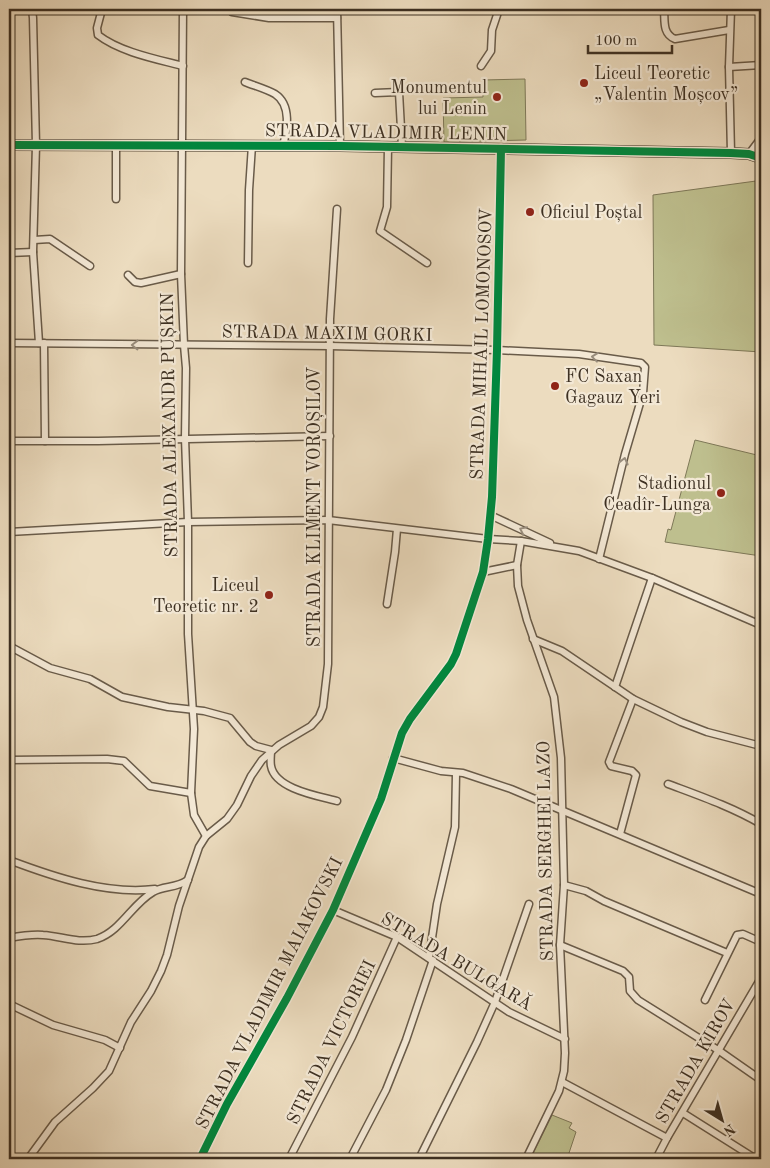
<svg xmlns="http://www.w3.org/2000/svg" width="770" height="1168" viewBox="0 0 770 1168" font-family="'Old Standard TT',serif">
	<style>
		.green { fill: #bebf8e; stroke: #7e7858 }
		.lines { fill: none; stroke-linecap: round; stroke-linejoin: round }
		.minor-casing { stroke: #695b49; stroke-width: 9 }
		.primary-casing { stroke: #3d3022; stroke-width: 12 }
		.minor { stroke: #f3e8d5; stroke-width: 6 }
		.primary { stroke: #e6be80; stroke-width: 10 }
		.cycleway-casing { stroke: #f3e8d5; stroke-width: 11 }
		.cycleway { stroke: #00873e; stroke-width: 8 }
		.oneway { stroke: #988c7c }
		.poi-dot { fill: #8f2418; stroke: #f3e8d5; stroke-width: 2 }
		.labels { text-anchor: middle; stroke-width: 4.5; stroke-linejoin: round; paint-order: stroke }
		.poi-label { font-size: 18px; fill: #3d3022; stroke: #f3e8d5; text-anchor: start }
		.street-label { font-size: 18px; fill: #3d3022; stroke: #f3e8d5 }
	</style>
	<rect width="100%" height="100%" fill="#ecdcbf"/>
	<filter id="stains"><feTurbulence type="fractalNoise" baseFrequency=".004" numOctaves="4"/><feColorMatrix values="0 0 0 0 .2 0 0 0 0 .09 0 0 0 0 .02 0 0 0 .5 -.17"/></filter>
	<radialGradient id="worn" r=".72"><stop offset=".6" stop-color="#630" stop-opacity="0"/><stop offset="1" stop-color="#630" stop-opacity=".3"/></radialGradient>
	<g class="green">
		<path d="M 525,79 L 526,140 L 444,142 L 443,98 L 483,97 L 483,80 Z"/>
		<path d="M 756,181 L 761,206 L 761,352 L 654,345 L 653,195 Z"/>
		<path d="M 695,440 L 761,456 L 761,556 L 665,542 L 668,529 L 671,530 Z"/>
		<path d="M 552,1115 L 572,1123 L 569,1128 L 576,1132 L 568,1156 L 573,1159 L 530,1159 Z"/>
	</g>
	<g class="lines">
		<g class="minor-casing">
			<g id="minor">
				<path d="M 32,9 L 33,18 L 36,145 L 33,252 L 39,343"/>
				<path d="M 102,9 L 97,28 L 98,35 C 120,52 156,59 183,66"/>
				<path d="M 183,9 L 181,274 L 184,345 L 186,368 L 185,438 L 188,522 L 188,634 L 194,729 L 191,793 L 194,815 L 206,836"/>
				<path d="M 337,9 L 340,146"/>
				<path d="M 664,9 C 665,20 662,34 675,39 L 729,30"/>
				<path d="M 232,12 L 269,18 L 337,18"/>
				<path d="M 481,66 L 491,51 L 492,30 L 499,9"/>
				<path d="M 729,67 L 761,65"/>
				<path d="M 245,82 C 255,86 266,89 275,94 C 292,105 287,130 283,146"/>
				<path d="M 375,93 L 399,92 L 402,147"/>
				<path d="M 116,145 L 116,199"/>
				<path d="M 388,147 L 387,207 L 380,231 L 427,263"/>
				<path d="M 731,153 L 729,67 L 731,9"/>
				<path d="M 749,154 L 761,138"/>
				<path d="M 34,240 L 50,239 L 90,266"/>
				<path d="M 9,253 L 33,252"/>
				<path d="M 248,263 L 249,190 L 252,145"/>
				<path d="M 128,275 L 135,282 L 141,283 L 181,274"/>
				<path d="M 9,343 L 330,346 L 497,350 L 579,354 L 641,363 L 645,367 L 643,393 L 625,454 L 599,559"/>
				<path d="M 44,343 L 45,441"/>
				<path d="M 9,441 L 98,441 L 330,436"/>
				<path d="M 490,515 L 550,543"/>
				<path d="M 9,532 L 188,522 L 328,520 L 488,539 L 521,541 L 579,551 L 652,578 L 761,625"/>
				<path d="M 521,541 L 517,565 L 518,586 L 527,620 L 554,697 L 561,758 L 564,885 L 560,945 L 565,1053 L 564,1071 L 559,1091 L 526,1159"/>
				<path d="M 483,572 L 517,565"/>
				<path d="M 387,604 L 395,552 L 397,529"/>
				<path d="M 533,639 L 562,651 L 633,699 L 681,722 L 707,732 L 761,746"/>
				<path d="M 9,646 L 50,668 L 90,679 L 122,697 L 168,707 L 204,711 L 230,718 L 250,742 L 256,746 L 271,750 C 271,755 270,761 271,766 C 275,789 318,796 337,801"/>
				<path d="M 615,687 L 652,578"/>
				<path d="M 393,758 L 441,771 L 463,773 L 511,789 L 761,894"/>
				<path d="M 9,760 L 107,759 L 124,761 L 150,786 L 191,793"/>
				<path d="M 668,784 C 700,796 732,807 761,824"/>
				<path d="M 620,834 L 636,775 L 632,771 L 611,766 L 609,762 L 633,699"/>
				<path d="M 9,860 C 54,877 107,895 155,889"/>
				<path d="M 564,885 L 586,891 L 604,901 L 727,953"/>
				<path d="M 333,910 L 397,937 L 509,1012 L 565,1039"/>
				<path d="M 9,938 C 20,936 32,934 43,935 C 61,936 78,944 97,939 C 121,931 132,904 153,892 C 164,885 175,889 188,880"/>
				<path d="M 560,945 L 623,971 L 629,977 L 630,991 L 638,1000 L 718,1050 L 761,1080"/>
				<path d="M 429,958 L 437,904 L 455,827 L 456,774"/>
				<path d="M 705,1000 L 737,935 L 743,934 L 761,942"/>
				<path d="M 9,1004 L 53,1025 L 105,1040 L 120,1048"/>
				<path d="M 562,1082 L 667,1138"/>
				<path d="M 683,1113 L 756,1159"/>
				<path d="M 28,1159 L 55,1122 L 93,1088 L 109,1071 L 131,1022 L 151,991 L 161,971 L 167,955 L 179,906 L 199,847 L 206,836 L 227,819 L 237,805 L 251,776 L 262,760 L 279,745 L 311,726 L 319,717 L 323,707 L 328,664 L 330,319 L 337,209"/>
				<path d="M 200,1159 L 227,1104 L 287,998 L 333,910 L 381,799 L 402,733 L 410,719 L 451,664 L 456,654 L 483,572 L 488,539 L 492,497 L 497,350 L 501,149"/>
				<path d="M 289,1159 L 352,1037 L 397,937"/>
				<path d="M 350,1159 L 386,1090 L 406,1040 L 433,960"/>
				<path d="M 419,1159 L 477,1042 L 495,1002 L 529,904"/>
				<path d="M 656,1159 L 667,1138 L 761,978"/>
			</g>
		</g>
		<g class="primary-casing">
			<path id="primary" d="M 9,145 L 340,146 L 731,153 L 749,154 L 761,158"/>
		</g>
		<use href="#minor" class="minor"/>
		<use href="#primary" class="primary"/>
		<g class="cycleway-casing">
			<g id="cycleway">
				<path d="M 9,145 L 340,146 L 731,153 L 749,154 L 761,158"/>
				<path d="M 200,1159 L 227,1104 L 287,998 L 333,910 L 381,799 L 402,733 L 410,719 L 451,664 L 456,654 L 483,572 L 488,539 L 492,497 L 497,350 L 501,149"/>
			</g>
		</g>
		<use href="#cycleway" class="cycleway"/>
	</g>
	<defs><path id="oneway-chevron" d="M-2-3.5L2.5 0L-2 3.5" fill="none" stroke-width="1.6" stroke-linecap="round" stroke-linejoin="round" transform="scale(1.25)"/></defs>
	<g class="oneway">
		<use href="#oneway-chevron" transform="translate(135 345) rotate(-179)"/>
		<use href="#oneway-chevron" transform="translate(595 357) rotate(-173)"/>
		<use href="#oneway-chevron" transform="translate(624 461) rotate(-76)"/>
		<use href="#oneway-chevron" transform="translate(523 530) rotate(-154)"/>
	</g>
	<g class="poi-dot">
		<circle cx="584" cy="83" r="5"/>
		<circle cx="497" cy="97" r="5"/>
		<circle cx="530" cy="212" r="5"/>
		<circle cx="555" cy="386" r="5"/>
		<circle cx="721" cy="493" r="5"/>
		<circle cx="269" cy="595" r="5"/>
	</g>
	<g class="labels">
		<g class="poi-label">
			<text x="594" y="79">Liceul Teoretic<tspan x="594" dy="21">„Valentin Moșcov”</tspan></text>
			<text x="487" y="93" text-anchor="end">Monumentul<tspan x="487" dy="21">lui Lenin</tspan></text>
			<text x="540" y="218">Oficiul Poștal</text>
			<text x="565" y="382">FC Saxan<tspan x="565" dy="21">Gagauz Yeri</tspan></text>
			<text x="711" y="489" text-anchor="end">Stadionul<tspan x="711" dy="21">Ceadîr-Lunga</tspan></text>
			<text x="259" y="591" text-anchor="end">Liceul<tspan x="259" dy="21">Teoretic nr. 2</tspan></text>
		</g>
		<g class="street-label">
			<text transform="translate(386 132) rotate(1)" y="6">STRADA VLADIMIR LENIN</text>
			<text transform="translate(327 333) rotate(1)" y="6">STRADA MAXIM GORKI</text>
			<text transform="translate(481 344) rotate(-88)" y="6">STRADA MIHAIL LOMONOSOV</text>
			<text transform="translate(169 425) rotate(-91)" y="6">STRADA ALEXANDR PUȘKIN</text>
			<text transform="translate(314 507) rotate(-90)" y="6">STRADA KLIMENT VOROȘILOV</text>
			<text transform="translate(545 851) rotate(-91)" y="6">STRADA SERGHEI LAZO</text>
			<text transform="translate(457 961) rotate(31)" y="6">STRADA BULGARĂ</text>
			<text transform="translate(269 993) rotate(-63)" y="6">STRADA VLADIMIR MAIAKOVSKI</text>
			<text transform="translate(331 1042) rotate(-64)" y="6">STRADA VICTORIEI</text>
			<text transform="translate(695 1061) rotate(-60)" y="6">STRADA KIROV</text>
		</g>
	</g>
	<rect width="770" height="1168" fill="none" stroke="#ecdcbf" stroke-width="30"/>
	<rect x="10" y="10" width="750" height="1148" fill="none" stroke="#3d3022" stroke-width="2.5"/>
	<rect x="15" y="15" width="740" height="1138" fill="none" stroke="#3d3022"/>
	<g transform="translate(722 1120) rotate(143)" stroke="#f3e8d5" stroke-width="4" paint-order="stroke">
	<path d="M0-4L9 19L0 12L-9 19Z" fill="#3d3022"/>
	<text y="-8" font-size="14" font-weight="bold" text-anchor="middle" fill="#3d3022">N</text>
	</g>
	<path d="M588 45v8h84v-8" fill="none" stroke="#3d3022" stroke-width="2.5"/>
	<text x="595" y="45" font-size="15" fill="#3d3022" stroke="#f3e8d5" stroke-width="4" paint-order="stroke">100 m</text>
	<rect width="100%" height="100%" filter="url(#stains)"/>
	<rect width="100%" height="100%" fill="url(#worn)"/>
</svg>
